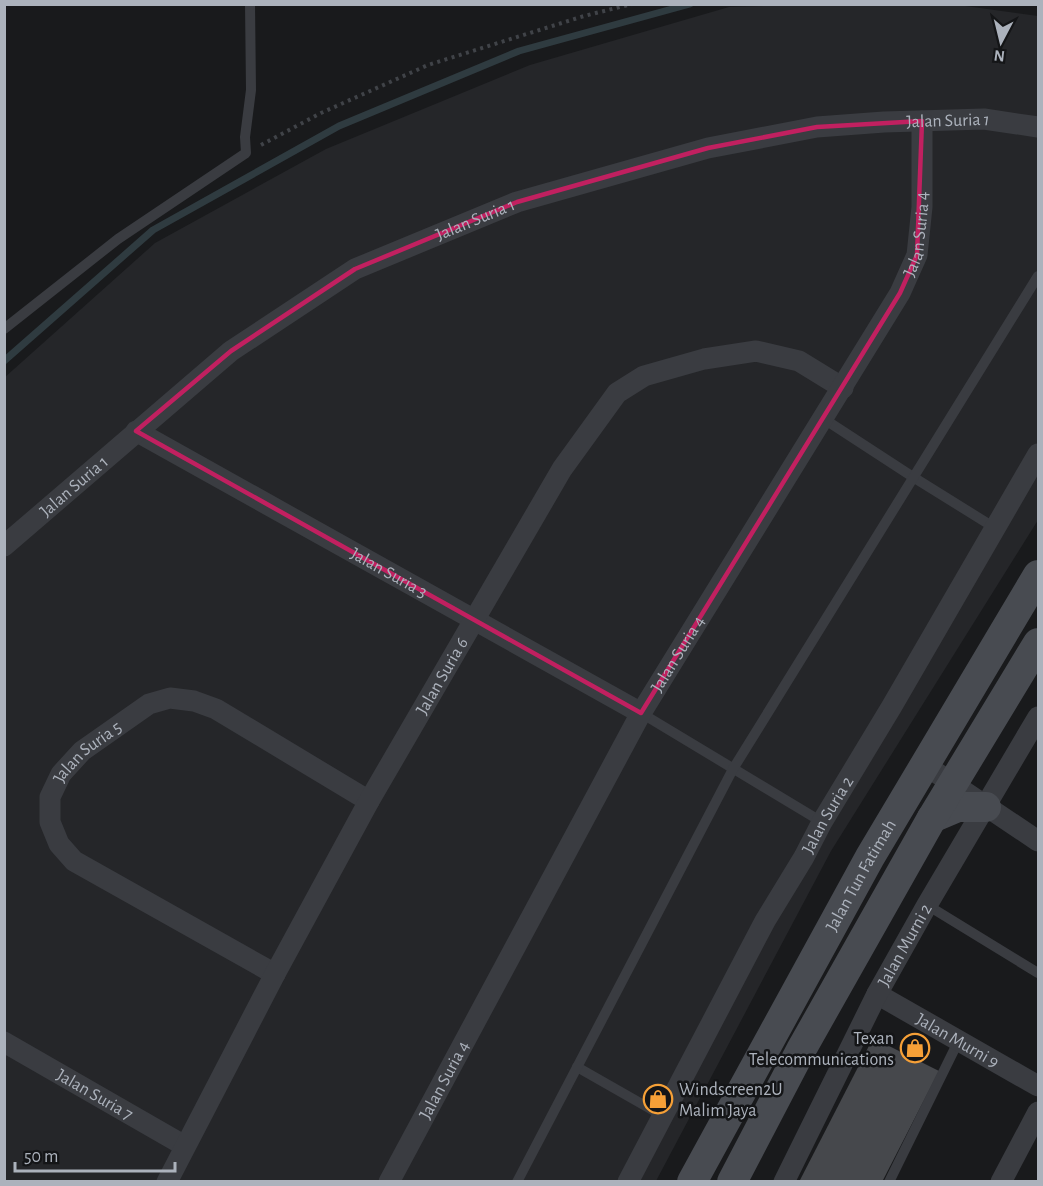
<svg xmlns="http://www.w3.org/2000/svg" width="1043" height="1186" viewBox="0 0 1043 1186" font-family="'Alegreya Sans',sans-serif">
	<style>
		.built { fill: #252629 }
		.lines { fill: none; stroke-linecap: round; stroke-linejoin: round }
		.stream { stroke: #2f3b40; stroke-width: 7 }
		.building { fill: #46484c }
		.path { stroke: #404348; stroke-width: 4; stroke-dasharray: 3 4.5; stroke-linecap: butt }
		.lane { stroke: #3a3c41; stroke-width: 10 }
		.street { stroke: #3a3c41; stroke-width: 21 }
		.secondary { stroke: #484b51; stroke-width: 30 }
		.marked { fill: none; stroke: #c12060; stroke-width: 4.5; stroke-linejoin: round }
		.labels { text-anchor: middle; stroke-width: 5; stroke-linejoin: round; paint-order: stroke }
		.street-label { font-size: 18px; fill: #acb2bc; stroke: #141517 }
		.poi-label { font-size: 18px; fill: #acb2bc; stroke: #141517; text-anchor: end }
	</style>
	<rect width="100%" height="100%" fill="#191a1c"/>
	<path class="built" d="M 823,4 L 951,4 L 1038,16 L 1038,520 L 831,851 L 656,1181 L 5,1181 L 4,378 L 155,243 L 326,149 L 530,65 L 729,7 Z"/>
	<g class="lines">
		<path class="stream" d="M 4,361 L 153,230 L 339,126 L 519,51 L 690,4"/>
	</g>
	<path class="building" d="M 873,1038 L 939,1071 L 882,1182 L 799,1182 Z"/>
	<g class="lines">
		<path class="path" d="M 261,145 L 321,113 L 428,65 L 584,16 L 632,4"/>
		<g class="lane">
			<path d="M 4,329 L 118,239 L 246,153 L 245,137 L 251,90 L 250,4"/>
			<path d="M 824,419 L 913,477 L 995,528"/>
			<path d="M 641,713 L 822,822"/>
			<path d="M 927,905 L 1038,973"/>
			<path d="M 577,1067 L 663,1116"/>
			<path d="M 517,1182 L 733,769 L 1038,276"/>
			<path d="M 889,1182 L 959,1040"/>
		</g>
		<g class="street">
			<path id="s1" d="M 136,431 L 641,713"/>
			<path id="s2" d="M 4,546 L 231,351 L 355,269 L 517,202 L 708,148 L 817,127 L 884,122 L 984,119 L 1038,127"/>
			<path d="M 925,765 L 1038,841"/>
			<path id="s3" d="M 275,974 L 74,861 L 59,844 L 50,822 L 50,797 L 61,774 L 82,751 L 149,704 L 170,698 L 194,701 L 216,709 L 369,801"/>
			<path id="s4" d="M 877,994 L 1038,1086"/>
			<path id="s5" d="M 4,1042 L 185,1146"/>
			<path id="s6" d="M 167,1182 L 275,974 L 369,801 L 562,469 L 617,393 L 644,376 L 704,359 L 756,351 L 799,361 L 843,388"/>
			<path id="s7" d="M 389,1182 L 641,713 L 900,293 L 917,255 L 922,207 L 922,121"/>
			<path id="s8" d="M 628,1182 L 765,921 L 804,857 L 822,822 L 892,706 L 1038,454"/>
			<path id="s9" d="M 784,1182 L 877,994 L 927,905 L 1038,717"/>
			<path d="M 1001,1182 L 1038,1112"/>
		</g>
		<g class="secondary">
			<path d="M 932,818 L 958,807 L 986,807"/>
			<path id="s10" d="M 692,1182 L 870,857 L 1038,575"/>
			<path d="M 732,1182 L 801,1050 L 932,818 L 1038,643"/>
		</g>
	</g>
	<path class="marked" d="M 922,121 L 917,255 L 900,293 L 641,713 L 136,431 L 231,351 L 355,269 L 517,202 L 708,148 L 817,127 Z"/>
	<defs>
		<g id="shop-ring" transform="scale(1.5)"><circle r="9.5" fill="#141517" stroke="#f6a037" stroke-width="1.5"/><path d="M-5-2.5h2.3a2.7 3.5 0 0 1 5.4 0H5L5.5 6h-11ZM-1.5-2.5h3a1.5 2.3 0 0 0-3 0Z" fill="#f6a037"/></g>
	</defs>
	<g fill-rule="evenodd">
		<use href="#shop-ring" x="915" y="1048"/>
		<use href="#shop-ring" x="658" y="1099"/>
	</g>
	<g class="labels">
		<g class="street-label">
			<text dy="6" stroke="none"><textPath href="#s2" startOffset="1064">Jalan Suria 1</textPath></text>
			<text dy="6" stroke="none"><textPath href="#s2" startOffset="578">Jalan Suria 1</textPath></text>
			<text dy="6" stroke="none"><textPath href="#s7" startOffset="1088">Jalan Suria 4</textPath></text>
			<text dy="6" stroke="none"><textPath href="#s2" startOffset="92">Jalan Suria 1</textPath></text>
			<text dy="6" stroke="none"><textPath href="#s1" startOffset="290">Jalan Suria 3</textPath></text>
			<text dy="6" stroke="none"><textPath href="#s7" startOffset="602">Jalan Suria 4</textPath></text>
			<text dy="6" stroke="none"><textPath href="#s6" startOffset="576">Jalan Suria 6</textPath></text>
			<text dy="6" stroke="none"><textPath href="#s3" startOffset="362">Jalan Suria 5</textPath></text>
			<text dy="6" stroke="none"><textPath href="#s8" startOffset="418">Jalan Suria 2</textPath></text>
			<text dy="6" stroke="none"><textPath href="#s10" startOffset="350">Jalan Tun Fatimah</textPath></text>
			<text dy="6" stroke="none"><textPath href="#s9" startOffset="266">Jalan Murni 2</textPath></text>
			<text dy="6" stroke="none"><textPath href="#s4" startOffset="93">Jalan Murni 9</textPath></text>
			<text dy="6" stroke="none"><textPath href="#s7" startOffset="116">Jalan Suria 4</textPath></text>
			<text dy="6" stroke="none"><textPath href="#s5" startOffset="105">Jalan Suria 7</textPath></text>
		</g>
		<g class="poi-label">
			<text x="894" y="1044">Texan<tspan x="894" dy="21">Telecommunications</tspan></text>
			<text x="679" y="1095" text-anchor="start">Windscreen2U<tspan x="679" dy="21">Malim Jaya</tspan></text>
		</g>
	</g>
	<rect width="1043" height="1186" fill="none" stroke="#acb2bc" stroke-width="12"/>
	<g transform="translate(1001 42) rotate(187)" stroke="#141517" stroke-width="4.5" paint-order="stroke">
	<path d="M0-4.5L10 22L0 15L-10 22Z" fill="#acb2bc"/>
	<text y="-9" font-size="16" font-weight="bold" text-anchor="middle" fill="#acb2bc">N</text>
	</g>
	<path d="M15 1162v9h160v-9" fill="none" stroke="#acb2bc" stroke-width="3"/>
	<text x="24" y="1162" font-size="18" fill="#acb2bc" stroke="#141517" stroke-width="4.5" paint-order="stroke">50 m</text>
</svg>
